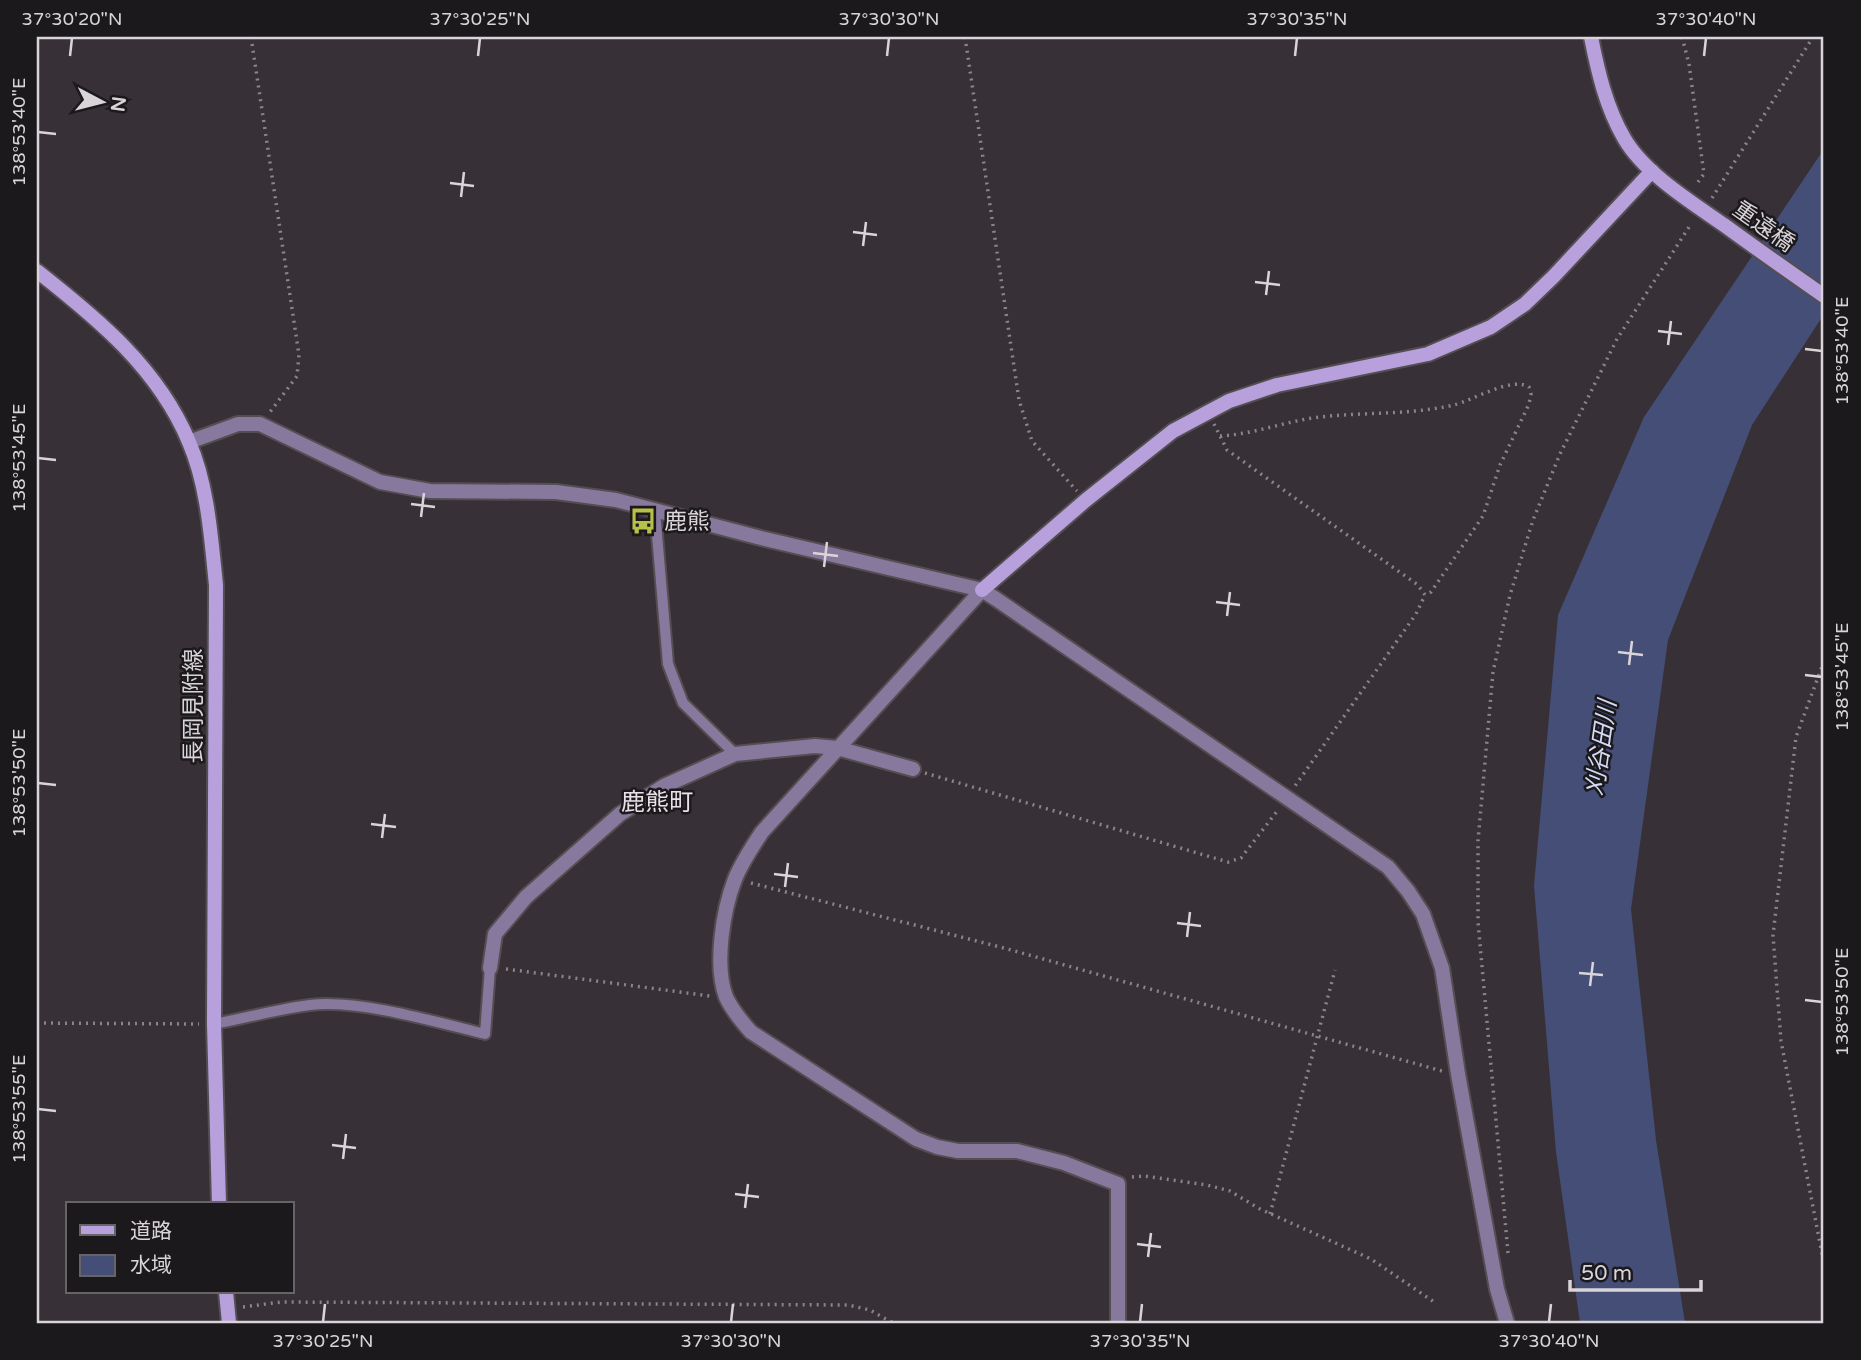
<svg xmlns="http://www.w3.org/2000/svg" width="1861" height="1360" viewBox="0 0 1861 1360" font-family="'Varela Round','Noto Sans JP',sans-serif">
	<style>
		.water { fill: #454e77 }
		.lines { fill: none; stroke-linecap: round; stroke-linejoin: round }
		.lane-casing { stroke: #544e53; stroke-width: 14 }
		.street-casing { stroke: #544e53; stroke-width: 18 }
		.secondary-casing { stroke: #544e53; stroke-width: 18 }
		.path { stroke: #8a8589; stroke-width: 3.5; stroke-dasharray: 2 5; stroke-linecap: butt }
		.lane { stroke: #87799e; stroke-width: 10 }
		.street { stroke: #87799e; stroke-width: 14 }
		.secondary { stroke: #b8a0dc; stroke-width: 14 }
		.ticks { fill: none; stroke: #d8d4d7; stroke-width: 2.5 }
		.labels { text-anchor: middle; stroke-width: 5; stroke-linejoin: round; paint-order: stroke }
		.street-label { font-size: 23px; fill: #d8d4d7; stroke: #1c191c }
		.poi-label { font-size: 23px; fill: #d8d4d7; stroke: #1c191c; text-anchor: start }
		.water-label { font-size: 24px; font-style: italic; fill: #d3daf6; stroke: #1c191c }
		.neighbourhood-label { font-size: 24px; fill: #eae1e8; stroke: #1c191c }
		.neatline { fill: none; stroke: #d8d4d7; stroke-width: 2.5 }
		.ticks-label { font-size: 18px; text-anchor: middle; fill: #d8d4d7 }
	</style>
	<rect width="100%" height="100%" fill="#373036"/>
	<path class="water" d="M 1824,149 L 1824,314 L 1752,425 L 1668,640 L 1631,909 L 1656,1140 L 1685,1323 L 1580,1323 L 1556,1152 L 1534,886 L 1558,615 L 1644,417 Z"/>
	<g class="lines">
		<g class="lane-casing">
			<g id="lane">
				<path d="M 655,511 L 668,664 L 683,703 L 735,754"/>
				<path d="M 214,1024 C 246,1018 278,1009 310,1005 C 358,999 436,1022 485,1034 L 490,968"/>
			</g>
		</g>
		<g class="street-casing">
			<g id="street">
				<path d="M 189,442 L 238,424 L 260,424 L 380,482 L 430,491 L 556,492 L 616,500 L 761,538 L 982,590 L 996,599 L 1388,867 L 1408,891 L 1423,914 L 1442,968 L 1458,1074 L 1497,1289 L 1507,1323"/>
				<path d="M 982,590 L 762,832 C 752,847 742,862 735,879 C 723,910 714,965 726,997 C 732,1010 742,1022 751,1032 L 916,1139 L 937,1147 L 958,1151 L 1017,1151 L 1064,1163 L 1118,1184 L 1118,1323"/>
				<path d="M 490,968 L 495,934 L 526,897 L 620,814 L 664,786 L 735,754 L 815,746 L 837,748 L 913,769"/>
			</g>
		</g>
		<g class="secondary-casing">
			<g id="secondary">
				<path d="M 1591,37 C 1598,72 1606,107 1624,138 C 1644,173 1691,202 1724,225 C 1757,249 1791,273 1824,296"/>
				<path d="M 37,271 C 98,319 158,368 189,442 C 208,486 211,538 216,585 L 214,1024 L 219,1204"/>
				<path d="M 982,590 L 1086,500 L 1173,431 L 1229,401 L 1277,385 L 1428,354 L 1491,327 L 1525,304 L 1554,276 L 1652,171"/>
				<path d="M 226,1292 L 229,1323"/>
			</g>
		</g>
		<g class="path">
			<path d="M 251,37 L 299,355 L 297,376 L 270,412"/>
			<path d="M 965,37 L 1019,400 L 1032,441 L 1077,491"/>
			<path d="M 1682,37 L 1689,64 L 1704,174 L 1695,186"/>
			<path d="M 1712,198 L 1813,37"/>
			<path d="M 1214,424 L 1227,450 L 1418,585 L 1425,595 L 1416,614 L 1295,786"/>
			<path d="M 1220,436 C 1255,434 1286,421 1320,417 C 1365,412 1410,415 1454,405 C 1474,400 1512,376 1529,387 L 1531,394 L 1529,404 L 1500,465 L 1483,516 L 1431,592 L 1425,595"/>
			<path d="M 1824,661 L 1796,737 L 1773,935 L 1781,1041 L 1824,1264"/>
			<path d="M 925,773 L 1228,862 L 1241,858 L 1278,810"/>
			<path d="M 751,883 L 1004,948 L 1442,1071"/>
			<path d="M 506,969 L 710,996"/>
			<path d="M 37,1023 L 199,1024"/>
			<path d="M 1132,1177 L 1144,1176 L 1207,1185 L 1230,1191 L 1260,1209 L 1371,1259 L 1437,1304"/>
			<path d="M 1270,1214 L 1335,970"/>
			<path d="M 1508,1253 L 1478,922 L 1478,841 L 1493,672 L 1510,595 L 1533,520 L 1560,454 L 1617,339 L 1691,224"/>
			<path d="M 243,1307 L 281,1302 L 848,1305 L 870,1310 L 893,1323"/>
		</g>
		<use href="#lane" class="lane"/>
		<use href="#street" class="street"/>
		<use href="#secondary" class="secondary"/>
	</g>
	<path class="ticks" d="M 70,56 L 72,38M 478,56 L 480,38M 887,56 L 889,38M 1295,56 L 1297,38M 1704,56 L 1706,38M 38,132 L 56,134M 450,183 L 474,186M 461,197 L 464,172M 853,232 L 877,235M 863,246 L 866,222M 1255,282 L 1280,285M 1266,295 L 1269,271M 1658,331 L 1682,334M 1668,345 L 1671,321M 1805,349 L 1822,351M 38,458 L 56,460M 411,504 L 435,507M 421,517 L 424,493M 813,553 L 838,556M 824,567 L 827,542M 1216,602 L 1240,605M 1227,616 L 1230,592M 1618,652 L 1643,655M 1629,665 L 1632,641M 1805,675 L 1822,677M 38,783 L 56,785M 371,824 L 396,827M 382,838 L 385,814M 774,874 L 798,877M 785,887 L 788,863M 1177,923 L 1201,926M 1187,937 L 1190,912M 1579,973 L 1603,975M 1590,986 L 1593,962M 1805,1000 L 1822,1002M 38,1109 L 56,1111M 332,1145 L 356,1148M 343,1159 L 346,1134M 735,1194 L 759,1197M 745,1208 L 748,1184M 1137,1244 L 1161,1247M 1148,1257 L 1151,1233M 323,1322 L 325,1304M 731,1322 L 733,1304M 1140,1322 L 1142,1304M 1549,1322 L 1551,1304"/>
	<defs>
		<g id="bus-bare" transform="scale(2.1)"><path d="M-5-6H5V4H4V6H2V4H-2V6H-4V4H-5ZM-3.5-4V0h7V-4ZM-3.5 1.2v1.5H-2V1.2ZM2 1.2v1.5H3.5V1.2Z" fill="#b6c148" stroke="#1c191c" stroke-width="2.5" paint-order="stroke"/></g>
	</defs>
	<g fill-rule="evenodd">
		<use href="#bus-bare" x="643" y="521"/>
	</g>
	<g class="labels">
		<g class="street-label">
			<text transform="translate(1764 226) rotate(35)" y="8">重遠橋</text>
			<text transform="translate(193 706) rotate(-90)" y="8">長岡見附線</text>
		</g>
		<g class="poi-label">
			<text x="664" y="529">鹿熊</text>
		</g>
		<g class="water-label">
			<text transform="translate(1601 748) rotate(-82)" y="8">刈谷田川</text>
		</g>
		<g class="neighbourhood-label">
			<text x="657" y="810">鹿熊町</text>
		</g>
	</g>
	<rect width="1861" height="1360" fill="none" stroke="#1c191c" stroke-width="77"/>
	<rect x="66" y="1202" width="228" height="91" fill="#1c191c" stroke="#676467" stroke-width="2"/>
	<rect x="80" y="1225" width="35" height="10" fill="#b8a0dc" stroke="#676467" stroke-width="2"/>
	<text x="130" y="1238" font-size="21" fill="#d8d4d7">道路</text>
	<rect x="80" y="1255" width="35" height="21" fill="#454e77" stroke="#676467" stroke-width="2"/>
	<text x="130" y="1272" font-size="21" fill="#d8d4d7">水域</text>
	<g transform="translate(102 102) rotate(97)" stroke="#1c191c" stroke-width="5" paint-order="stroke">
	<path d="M0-5L12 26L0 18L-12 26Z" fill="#d8d4d7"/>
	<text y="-10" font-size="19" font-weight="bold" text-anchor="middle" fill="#d8d4d7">N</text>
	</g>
	<path d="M1570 1280v10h131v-10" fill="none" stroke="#d8d4d7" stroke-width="3.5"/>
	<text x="1581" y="1280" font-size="21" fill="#d8d4d7" stroke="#1c191c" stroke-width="5" paint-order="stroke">50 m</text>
	<rect x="38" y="38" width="1784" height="1284" class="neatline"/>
	<g class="ticks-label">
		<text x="72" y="25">37°30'20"N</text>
		<text x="480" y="25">37°30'25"N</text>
		<text x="889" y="25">37°30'30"N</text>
		<text x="1297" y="25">37°30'35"N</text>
		<text x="1706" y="25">37°30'40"N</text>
		<text transform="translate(19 132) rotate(-90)" y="6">138°53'40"E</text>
		<text transform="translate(1842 351) rotate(-90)" y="6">138°53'40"E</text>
		<text transform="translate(19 458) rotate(-90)" y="6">138°53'45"E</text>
		<text transform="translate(1842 677) rotate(-90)" y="6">138°53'45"E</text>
		<text transform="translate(19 783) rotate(-90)" y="6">138°53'50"E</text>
		<text transform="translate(1842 1002) rotate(-90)" y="6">138°53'50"E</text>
		<text transform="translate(19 1109) rotate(-90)" y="6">138°53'55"E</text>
		<text x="323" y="1347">37°30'25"N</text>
		<text x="731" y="1347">37°30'30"N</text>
		<text x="1140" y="1347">37°30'35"N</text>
		<text x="1549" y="1347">37°30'40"N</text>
	</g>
</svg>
